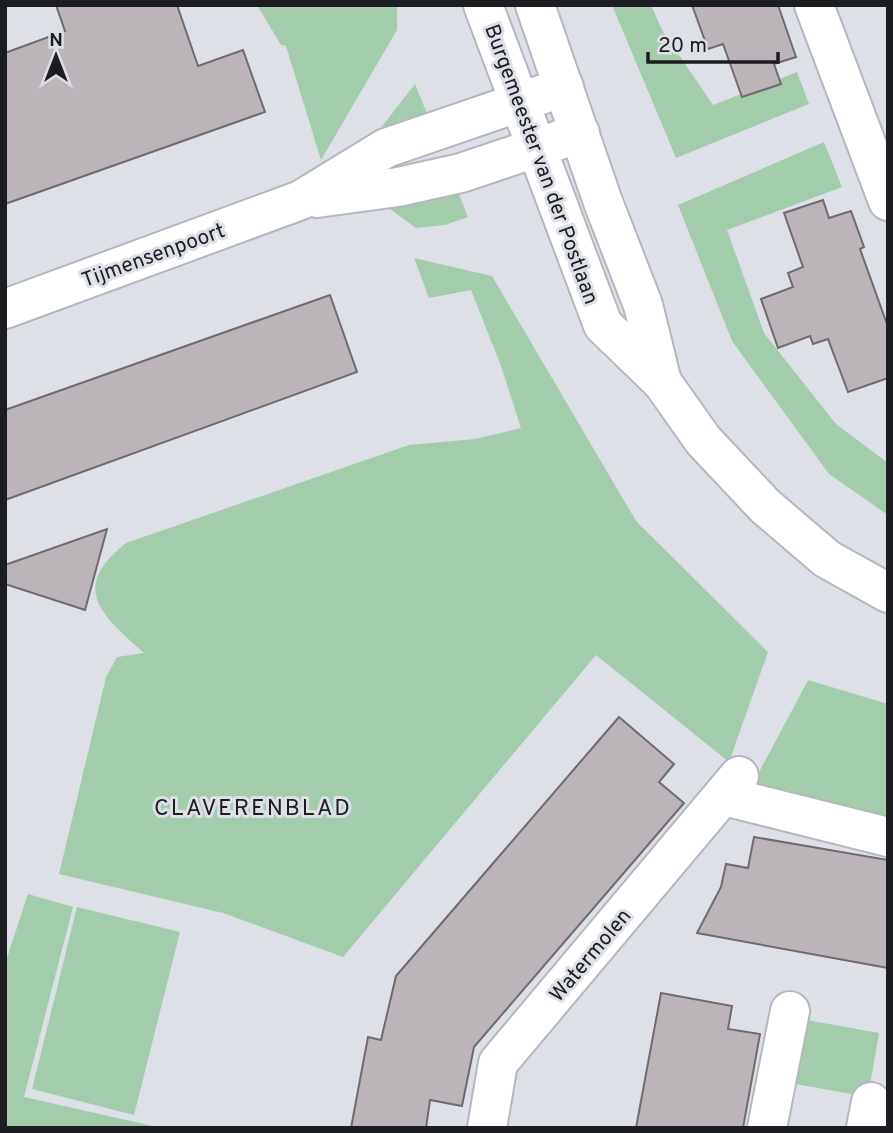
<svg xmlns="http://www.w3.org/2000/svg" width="893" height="1133" viewBox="0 0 893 1133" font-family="Overpass,sans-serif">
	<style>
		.green { fill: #a2ccab }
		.building { fill: #bbb4b9; stroke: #706a6e; stroke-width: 2 }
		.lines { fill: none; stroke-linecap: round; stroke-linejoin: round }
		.street-casing { stroke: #b5b7be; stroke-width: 42 }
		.secondary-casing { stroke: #b5b7be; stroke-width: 42 }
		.street { stroke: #fff; stroke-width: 38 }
		.secondary { stroke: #fff; stroke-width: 38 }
		.labels { text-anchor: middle; stroke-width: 6; stroke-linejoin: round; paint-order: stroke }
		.street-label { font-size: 21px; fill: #1c1d20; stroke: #dee0e7 }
		.neighbourhood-label { font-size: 23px; letter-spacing: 2px; fill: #1c1d20; stroke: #dee0e7 }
	</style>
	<rect width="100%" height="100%" fill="#dee0e7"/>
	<g class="green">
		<path d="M 257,5 L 397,5 L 397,30 L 321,160 L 286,46 L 281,45 Z"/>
		<path d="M 612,5 L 651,5 L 662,30 L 713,105 L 797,72 L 809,104 L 676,158 Z"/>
		<path d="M 415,84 L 430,121 L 373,138 Z"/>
		<path d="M 824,142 L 842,187 L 727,230 L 764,333 L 836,424 L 888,463 L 888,515 L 829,474 L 732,341 L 678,205 Z"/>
		<path d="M 457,189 L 468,217 L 445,225 L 416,228 L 386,206 Z"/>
		<path d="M 414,258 L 492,276 L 636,521 L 768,652 L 729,762 L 596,655 L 343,957 L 223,913 L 59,874 L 106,677 L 117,657 L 144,653 C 103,616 68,589 126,543 L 409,445 L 475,439 L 521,428 L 501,366 L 471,290 L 429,298 Z"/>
		<path d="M 808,680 L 888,704 L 888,816 L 748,793 Z"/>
		<path d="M 28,894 L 73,907 L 24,1097 L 162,1128 L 5,1128 L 5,964 Z"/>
		<path d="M 77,907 L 180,932 L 134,1115 L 32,1089 Z"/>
		<path d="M 801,1019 L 879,1033 L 868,1097 L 790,1083 Z"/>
	</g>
	<g class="building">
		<path d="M 56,5 L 177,5 L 198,66 L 243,50 L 265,112 L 5,204 L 5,53 L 65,31 Z"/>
		<path d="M 692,5 L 778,5 L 796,57 L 774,64 L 781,84 L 742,97 L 723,44 L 708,49 Z"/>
		<path d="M 823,200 L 829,218 L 851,211 L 864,247 L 860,249 L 888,327 L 888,378 L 848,392 L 828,339 L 813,344 L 810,336 L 778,348 L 761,299 L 793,287 L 788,273 L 803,267 L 784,213 Z"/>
		<path d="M 330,295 L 357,372 L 5,500 L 5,410 Z"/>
		<path d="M 107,529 L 85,610 L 5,584 L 5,565 Z"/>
		<path d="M 619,717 L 674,764 L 659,782 L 684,803 L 474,1047 L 462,1106 L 430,1100 L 426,1128 L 351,1128 L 368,1037 L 381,1040 L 396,976 Z"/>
		<path d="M 754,837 L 888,860 L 888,968 L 697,933 L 721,887 L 726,864 L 748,868 Z"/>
		<path d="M 661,993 L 732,1006 L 728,1029 L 760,1034 L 743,1128 L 636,1128 Z"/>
	</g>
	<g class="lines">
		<g class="street-casing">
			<g id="street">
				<path d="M 814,5 L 888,201"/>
				<path d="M 317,198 L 398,187 L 461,173 L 580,133"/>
				<path d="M 5,309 L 301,200 L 386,148 L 564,87"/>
				<path d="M 724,796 L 888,837"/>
				<path d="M 487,1128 L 498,1063 L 739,776"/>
				<path d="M 767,1128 L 790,1011"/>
				<path d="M 866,1128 L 871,1102"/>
			</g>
		</g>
		<g class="secondary-casing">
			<g id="secondary">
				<path d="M 483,5 L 603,325 L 662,382 L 703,440 L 765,506 L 827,559 L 888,593"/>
				<path d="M 535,5 L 603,202 L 643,305 L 662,382"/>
			</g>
		</g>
		<use href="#street" class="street"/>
		<use href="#secondary" class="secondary"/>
	</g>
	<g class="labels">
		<g class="street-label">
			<text transform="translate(542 164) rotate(70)" y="7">Burgemeester van der Postlaan</text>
			<text transform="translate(153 255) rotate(-20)" y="7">Tijmensenpoort</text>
			<text transform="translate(590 955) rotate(-50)" y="7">Watermolen</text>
		</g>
		<g class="neighbourhood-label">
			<text x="253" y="815">CLAVERENBLAD</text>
		</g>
	</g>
	<rect width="893" height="1133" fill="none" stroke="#1c1d20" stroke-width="14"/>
	<g transform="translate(56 56)" stroke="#dee0e7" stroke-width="5" paint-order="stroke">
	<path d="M0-5L12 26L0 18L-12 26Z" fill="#1c1d20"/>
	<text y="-10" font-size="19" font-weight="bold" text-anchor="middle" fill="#1c1d20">N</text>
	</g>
	<path d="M648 52v10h130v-10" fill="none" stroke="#1c1d20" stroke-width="3.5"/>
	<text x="658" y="52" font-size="21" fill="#1c1d20" stroke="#dee0e7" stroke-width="5" paint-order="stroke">20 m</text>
</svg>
